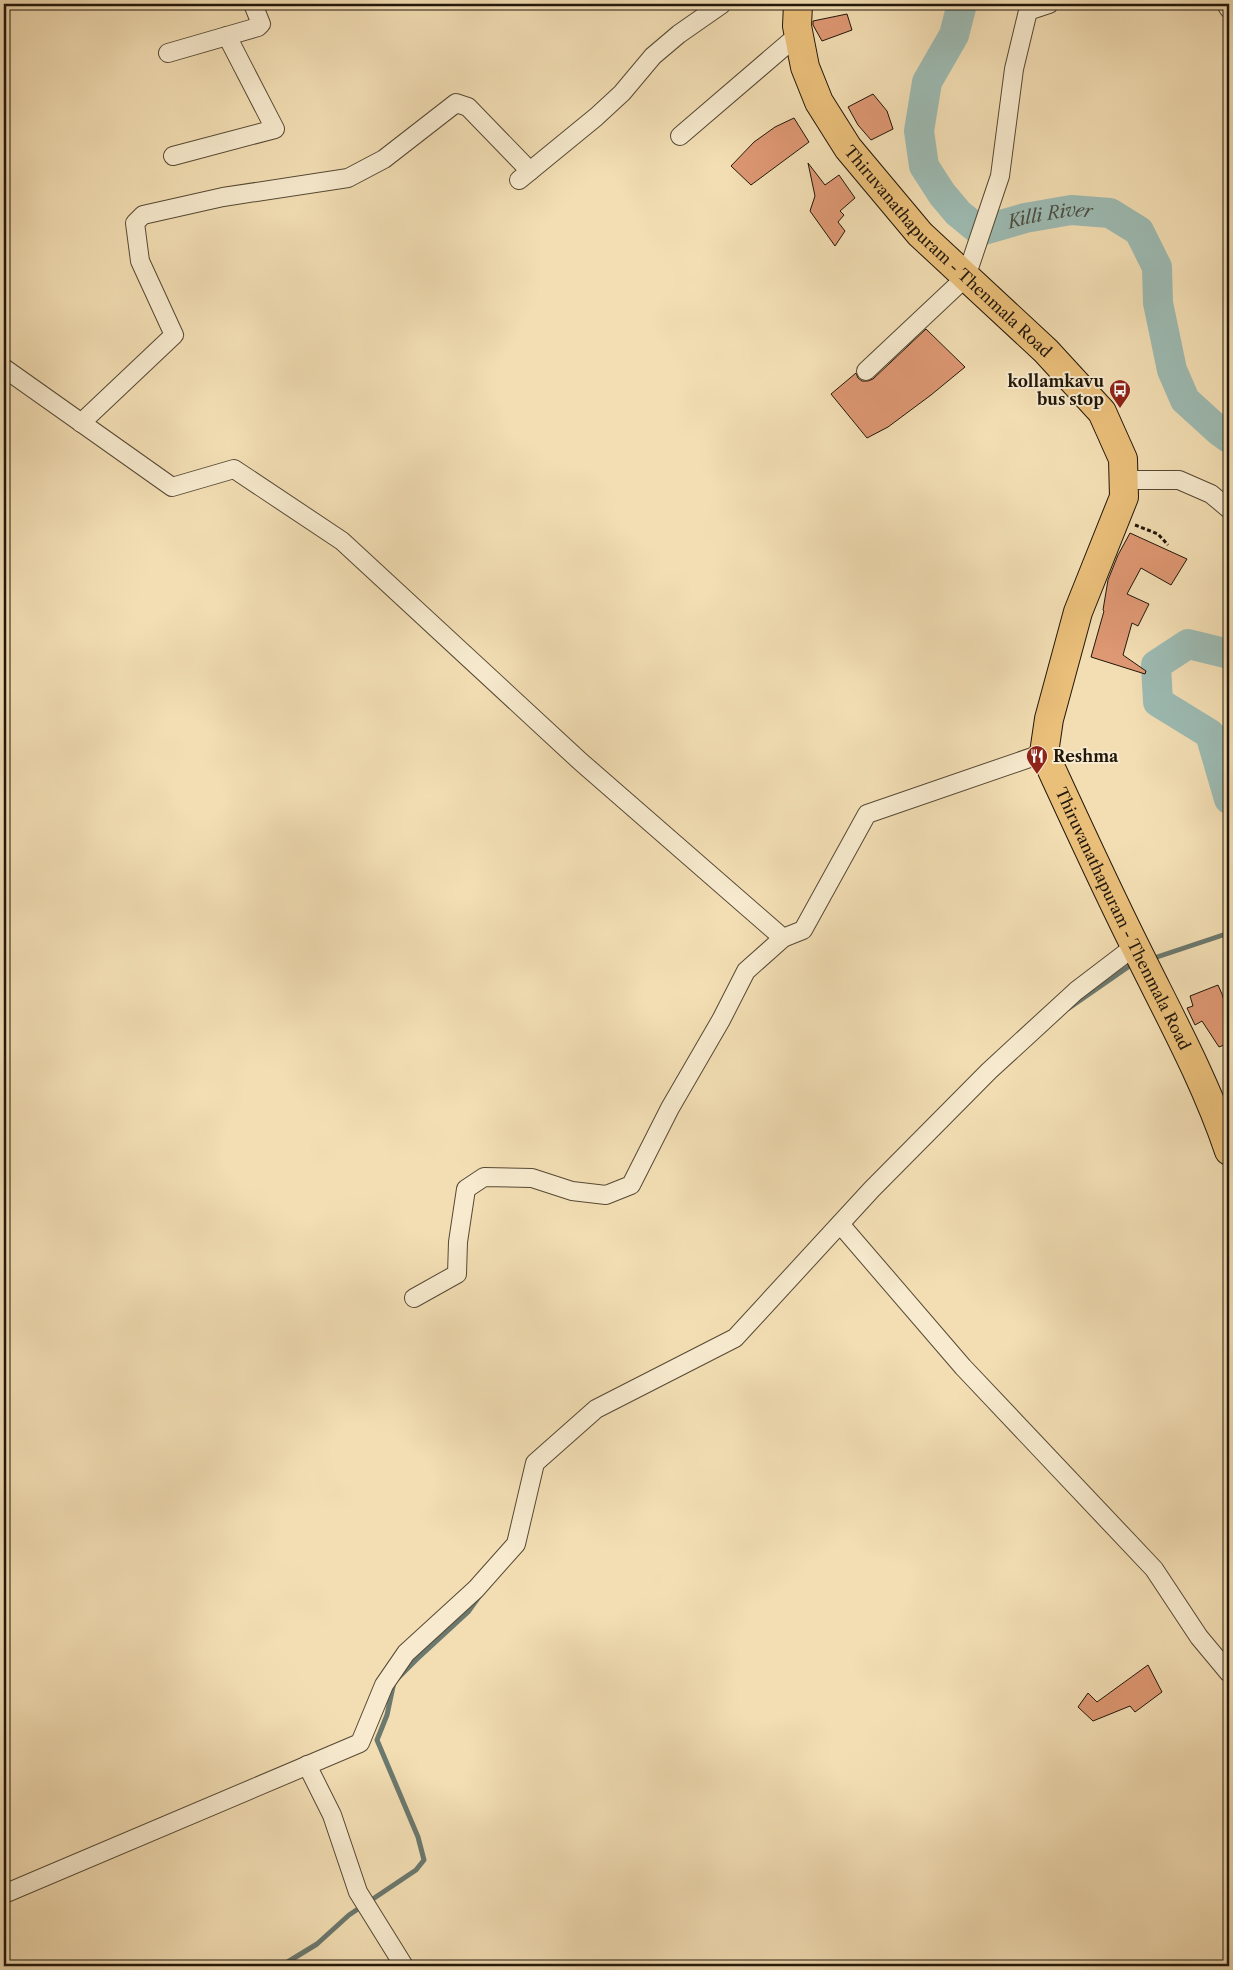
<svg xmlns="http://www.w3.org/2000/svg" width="1233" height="1970" viewBox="0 0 1233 1970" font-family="'Libre Caslon Text',serif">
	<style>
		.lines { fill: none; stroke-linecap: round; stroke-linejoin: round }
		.stream { stroke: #6b796f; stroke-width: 5 }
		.river { stroke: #9dbbb3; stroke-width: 30 }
		.building { fill: #de9873; stroke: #21170a }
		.minor-casing { stroke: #564934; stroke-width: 20 }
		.primary-casing { stroke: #21170a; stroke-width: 30 }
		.path { stroke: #21170a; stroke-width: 3; stroke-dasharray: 4 2.5; stroke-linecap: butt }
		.minor { stroke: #f7eace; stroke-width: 18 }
		.primary { stroke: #eabf7a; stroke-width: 28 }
		.labels { text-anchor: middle; stroke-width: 4; stroke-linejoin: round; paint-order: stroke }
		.street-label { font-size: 16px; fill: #21170a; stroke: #f7eace }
		.poi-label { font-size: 16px; font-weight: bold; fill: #21170a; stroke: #f7eace; text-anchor: end }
		.water-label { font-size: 18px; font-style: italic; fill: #4c5045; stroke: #f7eace }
	</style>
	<rect width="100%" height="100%" fill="#f3deb4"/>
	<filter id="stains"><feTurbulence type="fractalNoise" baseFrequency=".004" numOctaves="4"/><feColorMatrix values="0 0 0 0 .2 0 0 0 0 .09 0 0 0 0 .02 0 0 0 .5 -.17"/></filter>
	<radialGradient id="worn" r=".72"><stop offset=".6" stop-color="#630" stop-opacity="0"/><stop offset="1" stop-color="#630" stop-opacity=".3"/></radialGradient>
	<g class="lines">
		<g class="stream">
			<path d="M 1157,957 L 1229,933"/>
			<path d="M 1069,1008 L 1128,967"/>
			<path d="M 281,1966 L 317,1944 L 349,1915 L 416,1870 L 424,1860 L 418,1837 L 377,1740 L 387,1715 L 394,1682 L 417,1659 L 468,1612 L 481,1594"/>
		</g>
		<g class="river">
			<path id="s1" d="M 962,4 L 954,35 L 927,82 L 919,131 L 924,166 L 942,194 L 958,213 L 980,231 L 1025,218 L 1071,210 L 1110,213 L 1139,231 L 1157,267 L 1158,303 L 1172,370 L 1185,400 L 1218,430 L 1229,438"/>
			<path d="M 1229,654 L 1188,644 L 1156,665 L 1158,702 L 1210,734 L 1229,799"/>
		</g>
	</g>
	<g class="building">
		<path d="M 847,14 L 852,30 L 822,41 L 813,25 L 813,21 Z"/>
		<path d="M 873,94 L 887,111 L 893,129 L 871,140 L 858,125 L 848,107 Z"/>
		<path d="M 794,118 L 809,142 L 751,185 L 731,166 L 754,142 L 775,127 Z"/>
		<path d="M 808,163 L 825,185 L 839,175 L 855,198 L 840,211 L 844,215 L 838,222 L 845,231 L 835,246 L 810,211 L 815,196 Z"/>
		<path d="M 926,329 L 965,367 L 931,395 L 888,427 L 867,438 L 831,394 L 856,373 L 858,378 L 862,381 L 868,381 L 873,379 Z"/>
		<path d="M 1130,533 L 1187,559 L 1171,585 L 1141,568 L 1127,594 L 1149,604 L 1138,626 L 1132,623 L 1123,655 L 1146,671 L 1145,674 L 1091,657 L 1104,611 L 1103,610 L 1108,580 L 1118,555 Z"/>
		<path d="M 1218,985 L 1222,994 L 1229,1018 L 1229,1043 L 1219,1047 L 1202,1021 L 1195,1025 L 1187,1008 L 1193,1006 L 1190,996 Z"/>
		<path d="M 1148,1665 L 1162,1692 L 1135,1712 L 1130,1706 L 1093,1721 L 1078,1707 L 1088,1693 L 1097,1702 Z"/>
	</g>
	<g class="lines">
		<g class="minor-casing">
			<g id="minor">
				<path d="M 1226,4 L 1229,9"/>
				<path d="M 168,53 L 258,27 L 261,24 L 253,4"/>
				<path d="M 680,136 L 799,34"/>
				<path d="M 173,156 L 275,129 L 227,36"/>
				<path d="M 519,180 L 596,117 L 622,93 L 653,56 L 679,34 L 722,4"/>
				<path d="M 4,368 L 172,487 L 234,469 L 342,541 L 581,762 L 783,938 L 803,930 L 867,814 L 1044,753"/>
				<path d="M 866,371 L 966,277 L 1000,176 L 1014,69 L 1028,11 L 1049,4"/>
				<path d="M 81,423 L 174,335 L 140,261 L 135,223 L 143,215 L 223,197 L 348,178 L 384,159 L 456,103 L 468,107 L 530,171"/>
				<path d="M 1125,480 L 1179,480 L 1211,494 L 1229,509"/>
				<path d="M 840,1224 L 963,1367 L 1154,1569 L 1199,1637 L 1229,1673"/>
				<path d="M 414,1298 L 457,1274 L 458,1242 L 466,1189 L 484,1177 L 532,1178 L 572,1191 L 606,1195 L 631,1185 L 670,1108 L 721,1020 L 746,971 L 783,938"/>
				<path d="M 307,1765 L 332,1815 L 358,1892 L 404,1966"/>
				<path d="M 4,1894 L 360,1743 L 384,1685 L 406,1653 L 476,1589 L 516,1544 L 535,1463 L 596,1409 L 735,1338 L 872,1189 L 989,1071 L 1076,991 L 1135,946"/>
			</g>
		</g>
		<g class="primary-casing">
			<g id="primary">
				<path id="s2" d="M 798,4 L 797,26 L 805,67 L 819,102 L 848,148 L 920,234 L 1046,351 L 1102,412 L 1123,459 L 1124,497 L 1078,612 L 1049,719 L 1044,753 C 1074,818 1104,884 1136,948 C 1169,1015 1205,1080 1229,1151"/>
			</g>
		</g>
		<path class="path" d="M 1135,525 L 1158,534 L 1168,545"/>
		<use href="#minor" class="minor"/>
		<use href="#primary" class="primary"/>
	</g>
	<defs>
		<g id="bus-pin" transform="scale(1.125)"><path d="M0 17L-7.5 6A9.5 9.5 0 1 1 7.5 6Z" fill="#8f2418" stroke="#f7eace"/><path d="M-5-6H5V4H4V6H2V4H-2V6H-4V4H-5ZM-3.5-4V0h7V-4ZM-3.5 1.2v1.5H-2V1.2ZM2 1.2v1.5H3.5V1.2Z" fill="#fff"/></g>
		<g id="restaurant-pin" transform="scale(1.125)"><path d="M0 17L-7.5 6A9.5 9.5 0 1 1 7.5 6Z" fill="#8f2418" stroke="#f7eace"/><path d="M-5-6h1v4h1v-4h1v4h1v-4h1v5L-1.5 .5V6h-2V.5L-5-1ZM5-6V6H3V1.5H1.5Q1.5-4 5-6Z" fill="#fff"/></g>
	</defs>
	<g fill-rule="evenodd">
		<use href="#bus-pin" x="1120" y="390"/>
		<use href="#restaurant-pin" x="1037" y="756"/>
	</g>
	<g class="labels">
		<g class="street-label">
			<text dy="6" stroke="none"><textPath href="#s2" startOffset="300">Thiruvanathapuram - Thenmala Road</textPath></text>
			<text dy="6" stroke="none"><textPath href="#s2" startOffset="1065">Thiruvanathapuram - Thenmala Road</textPath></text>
		</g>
		<g class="poi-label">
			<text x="1104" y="387">kollamkavu<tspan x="1104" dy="18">bus stop</tspan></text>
			<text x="1053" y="762" text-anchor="start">Reshma</text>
		</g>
		<g class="water-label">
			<text dy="6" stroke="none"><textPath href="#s1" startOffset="330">Killi River</textPath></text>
		</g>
	</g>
	<rect width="1233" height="1970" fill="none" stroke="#f3deb4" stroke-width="20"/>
	<rect x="5" y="5" width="1223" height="1960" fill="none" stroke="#21170a" stroke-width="2.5"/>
	<rect x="10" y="10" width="1213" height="1950" fill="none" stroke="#21170a"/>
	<rect width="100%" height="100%" filter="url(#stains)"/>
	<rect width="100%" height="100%" fill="url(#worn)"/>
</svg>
